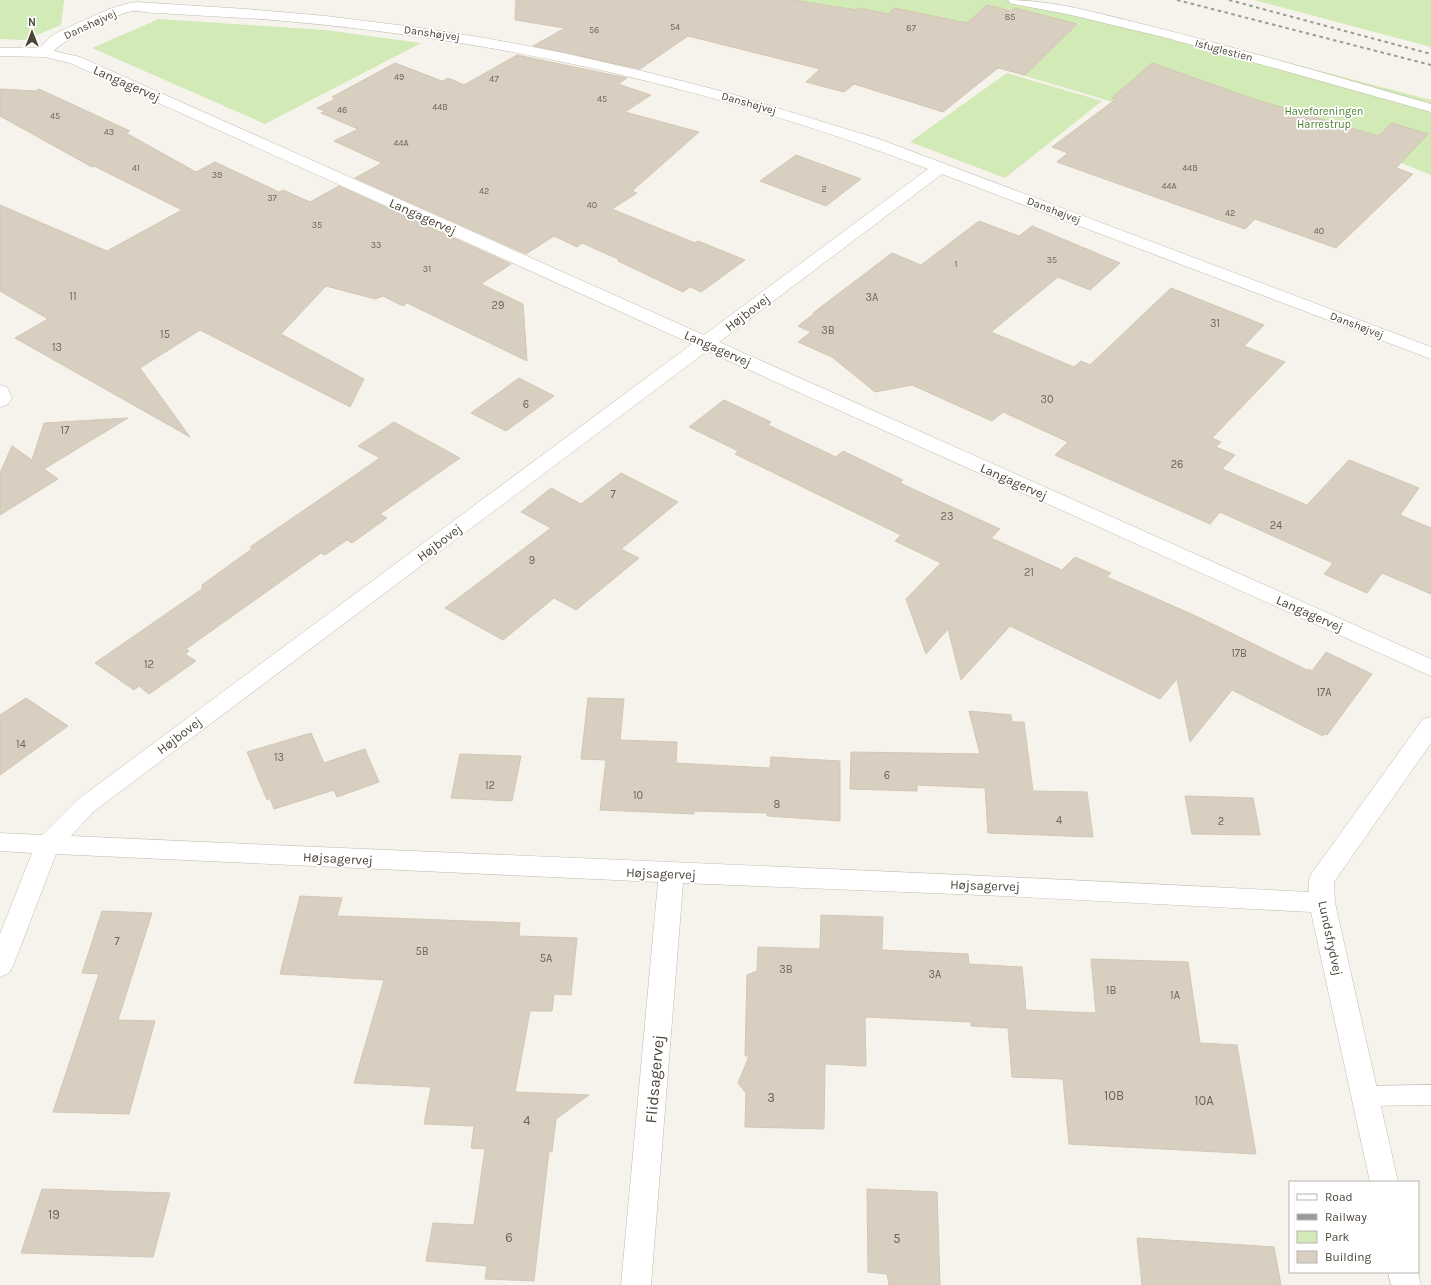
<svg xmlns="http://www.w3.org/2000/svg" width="1431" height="1285" viewBox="0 0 1431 1285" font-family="Karla,sans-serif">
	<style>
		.green { fill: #d2eab5 }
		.building { fill: #d8cfc1; stroke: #d3c7b4 }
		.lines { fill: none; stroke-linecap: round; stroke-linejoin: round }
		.lane-casing { stroke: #c2bbae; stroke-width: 1 }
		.street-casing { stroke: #c2bbae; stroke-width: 1 }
		.lane { fill: #fff; fill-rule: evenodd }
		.street { fill: #fff; fill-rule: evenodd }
		.rail { stroke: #9a9a9a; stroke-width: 2; stroke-dasharray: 3.5 3.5; stroke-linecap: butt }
		.labels { text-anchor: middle; stroke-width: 3.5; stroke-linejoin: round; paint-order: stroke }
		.far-number-label { font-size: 9px; fill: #6e675b }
		.far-street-label { font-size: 11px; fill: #4b4439; stroke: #fff }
		.far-park-label { font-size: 11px; fill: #4a7f2a; stroke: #fff }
		.number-label { font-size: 11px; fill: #6e675b }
		.street-label { font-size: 13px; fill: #4b4439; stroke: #fff }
		.near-number-label { font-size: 13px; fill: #6e675b }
		.near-street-label { font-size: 16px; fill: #4b4439; stroke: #fff }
	</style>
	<rect width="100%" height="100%" fill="#f6f3ec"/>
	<g class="green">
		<path d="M 0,0 L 64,0 L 61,25 L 25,40 L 0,39 Z"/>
		<path d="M 683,0 L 1028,0 L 1069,8 L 1214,43 L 1431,100 L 1431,175 L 1362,147 L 1335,168 L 1002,69 Z"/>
		<path d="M 1255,0 L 1431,0 L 1431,47 L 1258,1 Z"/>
		<path d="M 159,19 L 325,30 L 421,43 L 265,124 L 92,48 Z"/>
		<path d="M 1007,73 L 1102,101 L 1005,178 L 910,142 Z"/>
	</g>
	<g class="building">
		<path d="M 516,0 L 793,0 L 857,10 L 858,8 L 888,14 L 894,8 L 967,23 L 987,5 L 1011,11 L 1015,8 L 1077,24 L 1025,75 L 998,68 L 943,112 L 854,84 L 844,92 L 806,82 L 820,69 L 688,36 L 640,69 L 533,46 L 565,28 L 515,20 Z"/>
		<path d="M 517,55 L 627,78 L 618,84 L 651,95 L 625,112 L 699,132 L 632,191 L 637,193 L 612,209 L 695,243 L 698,241 L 745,260 L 701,292 L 690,287 L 683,292 L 618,261 L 618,259 L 582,243 L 577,247 L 554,236 L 526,254 L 355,178 L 382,163 L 334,141 L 358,129 L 321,113 L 325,111 L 317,108 L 335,99 L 332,97 L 395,63 L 442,81 L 448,78 L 464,85 Z"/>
		<path d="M 1152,63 L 1257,100 L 1378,136 L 1392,123 L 1428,134 L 1396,168 L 1413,174 L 1336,248 L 1255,219 L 1245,229 L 1057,162 L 1068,153 L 1052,147 L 1116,99 L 1112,98 Z"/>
		<path d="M 0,89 L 35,91 L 39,89 L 130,131 L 126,133 L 196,172 L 215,162 L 279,192 L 283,190 L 310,202 L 339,186 L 511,264 L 481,284 L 523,304 L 527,361 L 407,303 L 403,306 L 383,296 L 375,299 L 326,286 L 281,334 L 364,379 L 350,407 L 200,330 L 140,368 L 190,437 L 15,338 L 48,319 L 0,291 L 0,205 L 107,251 L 182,210 L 94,166 L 92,167 L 0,116 Z"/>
		<path d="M 796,155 L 861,179 L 826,206 L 760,181 Z"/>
		<path d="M 979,221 L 1019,236 L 1032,226 L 1120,263 L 1090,290 L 1058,277 L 991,332 L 1074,367 L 1081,361 L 1090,365 L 1171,288 L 1264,325 L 1244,346 L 1285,362 L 1212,438 L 1221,442 L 1216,447 L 1235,455 L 1222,469 L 1307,505 L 1349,460 L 1419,488 L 1400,515 L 1431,528 L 1431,594 L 1382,573 L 1367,593 L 1324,574 L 1333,563 L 1220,512 L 1210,524 L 1055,455 L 1068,442 L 1003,412 L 992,421 L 912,385 L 875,392 L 832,357 L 798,342 L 811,332 L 798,326 L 815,313 L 813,313 L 892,253 L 921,265 Z"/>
		<path d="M 519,378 L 554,396 L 506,431 L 471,413 Z"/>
		<path d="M 724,400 L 771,422 L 768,425 L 836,457 L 843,451 L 903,480 L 900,483 L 1000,529 L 991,538 L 1062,570 L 1075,557 L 1111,573 L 1107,577 L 1196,616 L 1307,670 L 1308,669 L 1312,671 L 1326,652 L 1372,674 L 1327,735 L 1324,734 L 1323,736 L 1232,690 L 1190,742 L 1177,679 L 1160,699 L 1010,626 L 961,680 L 948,629 L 926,654 L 906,599 L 941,563 L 895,541 L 901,535 L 735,454 L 738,451 L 689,427 Z"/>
		<path d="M 128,418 L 44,469 L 58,479 L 0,515 L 0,473 L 12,446 L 32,460 L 44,423 Z"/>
		<path d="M 394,422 L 460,458 L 380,514 L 387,518 L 352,543 L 347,540 L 325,555 L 321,553 L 186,649 L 189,651 L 185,654 L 196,661 L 149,694 L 139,686 L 134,690 L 95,663 L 202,589 L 202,585 L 253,548 L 250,547 L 380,458 L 358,446 Z"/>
		<path d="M 621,473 L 678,502 L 621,549 L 639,558 L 576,610 L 554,598 L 503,640 L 445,608 L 551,528 L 521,512 L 551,488 L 581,504 Z"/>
		<path d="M 26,698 L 68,726 L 0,775 L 0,715 Z"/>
		<path d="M 588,698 L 624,699 L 620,740 L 677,742 L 676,763 L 770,768 L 771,757 L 840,761 L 840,821 L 767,816 L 767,813 L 694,811 L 694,814 L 600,810 L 606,760 L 581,759 Z"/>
		<path d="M 969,711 L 1011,715 L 1012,722 L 1024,722 L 1033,791 L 1087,792 L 1093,837 L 988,833 L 985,788 L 917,785 L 917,791 L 850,789 L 851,752 L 980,754 Z"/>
		<path d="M 311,733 L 324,763 L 365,749 L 379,782 L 337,797 L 334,790 L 274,809 L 270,798 L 267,800 L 247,752 Z"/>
		<path d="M 460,754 L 521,756 L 512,801 L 451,798 Z"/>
		<path d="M 1185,796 L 1253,798 L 1260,835 L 1192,834 Z"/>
		<path d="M 300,896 L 342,898 L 337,916 L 520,923 L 519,936 L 577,938 L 571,995 L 554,994 L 552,1011 L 530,1011 L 515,1092 L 589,1095 L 556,1119 L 552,1152 L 549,1151 L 534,1281 L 485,1279 L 487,1266 L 426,1261 L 433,1223 L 474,1225 L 485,1149 L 471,1148 L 474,1126 L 424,1124 L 431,1087 L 354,1083 L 384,980 L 280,974 Z"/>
		<path d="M 102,911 L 152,913 L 118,1020 L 155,1021 L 129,1114 L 53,1112 L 99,974 L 82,973 Z"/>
		<path d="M 821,915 L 883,917 L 882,950 L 968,954 L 969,964 L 1022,967 L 1026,1010 L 1096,1013 L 1091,959 L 1188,962 L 1200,1043 L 1237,1045 L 1256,1154 L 1069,1144 L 1063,1079 L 1012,1077 L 1008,1028 L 971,1026 L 971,1022 L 865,1017 L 866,1066 L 825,1064 L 824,1129 L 745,1127 L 746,1093 L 738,1083 L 749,1056 L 745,1056 L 747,975 L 757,971 L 758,947 L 820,949 Z"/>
		<path d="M 42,1189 L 170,1193 L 153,1257 L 21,1253 Z"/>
		<path d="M 867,1189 L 937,1192 L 940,1285 L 889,1285 L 887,1274 L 868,1272 Z"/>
		<path d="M 1137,1238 L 1274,1247 L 1281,1285 L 1142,1285 Z"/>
	</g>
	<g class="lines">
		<g class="lane-casing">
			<g id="lane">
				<path d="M 1008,0 C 1056,0 1104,15 1150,26 C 1245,50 1338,77 1431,104 L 1431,112 L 1167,38 L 1067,14 L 1014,4 L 1010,3 Z"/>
				<path d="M 1431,1085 L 1431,1105 L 1365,1106 L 1357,1103 L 1353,1096 L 1357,1089 L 1365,1086 Z"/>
			</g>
		</g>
		<g class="street-casing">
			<g id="street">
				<path d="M 137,2 L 246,9 L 326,16 L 406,26 L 485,38 L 564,53 L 642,71 L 725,92 L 879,139 L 1431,347 L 1431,359 L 942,174 L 719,342 L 1431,659 L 1431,676 L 707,351 L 93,812 L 71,836 C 484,855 896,870 1309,892 L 1309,880 L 1312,873 L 1423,719 L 1431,717 L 1431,743 L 1334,882 L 1335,903 L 1398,1182 L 1370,1182 L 1311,912 L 1004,896 L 683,883 L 651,1285 L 621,1285 L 658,882 L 56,854 L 13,966 L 9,973 L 0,977 L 0,934 L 32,853 L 0,851 L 0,833 L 42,835 L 77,800 L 692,344 L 70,63 L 45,57 L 0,56 L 0,48 L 40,48 L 49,38 L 58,32 L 109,9 L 130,3 ZM 133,11 C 141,11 149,13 158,13 C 200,16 242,17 284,21 C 504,40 722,90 928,169 L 704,335 L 80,57 L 54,51 C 61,41 120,12 133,11 Z"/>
				<path d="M 0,385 L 7,387 L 12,398 L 7,405 L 0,407 Z"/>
				<path d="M 1388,1272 L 1418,1272 L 1421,1285 L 1391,1285 Z"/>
			</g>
		</g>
		<use href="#lane" class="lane"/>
		<use href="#street" class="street"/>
		<g class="rail">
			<path d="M 1177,0 L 1431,65"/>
			<path d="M 1229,0 L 1431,54"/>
		</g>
	</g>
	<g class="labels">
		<g class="far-number-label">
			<text x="1010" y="20">85</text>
			<text x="675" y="30">54</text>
			<text x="911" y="31">87</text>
			<text x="594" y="33">56</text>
			<text x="399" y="80">49</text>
			<text x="494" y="82">47</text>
			<text x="602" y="102">45</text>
			<text x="440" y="110">44B</text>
			<text x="342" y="113">46</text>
			<text x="55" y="119">45</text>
			<text x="109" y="135">43</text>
			<text x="401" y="146">44A</text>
			<text x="136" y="171">41</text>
			<text x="1190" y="171">44B</text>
			<text x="217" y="178">39</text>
			<text x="1169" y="189">44A</text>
			<text x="824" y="192">2</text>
			<text x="484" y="194">42</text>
			<text x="272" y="201">37</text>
			<text x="592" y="208">40</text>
			<text x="1230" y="216">42</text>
			<text x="317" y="228">35</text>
			<text x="1319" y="234">40</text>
			<text x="376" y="248">33</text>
			<text x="1052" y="263">35</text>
			<text x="956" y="267">1</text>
			<text x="427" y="272">31</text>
		</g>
		<g class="far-street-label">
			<text transform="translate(90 24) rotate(-25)" y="4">Danshøjvej</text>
			<text transform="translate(432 33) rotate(8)" y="4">Danshøjvej</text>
			<text transform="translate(1224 50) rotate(15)" y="4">Isfuglestien</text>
			<text transform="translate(749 103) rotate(16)" y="4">Danshøjvej</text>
			<text transform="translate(1054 210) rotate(21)" y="4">Danshøjvej</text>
			<text transform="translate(1357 325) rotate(21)" y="4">Danshøjvej</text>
		</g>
		<g class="far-park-label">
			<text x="1324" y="115">Haveforeningen<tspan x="1324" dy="13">Harrestrup</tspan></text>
		</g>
		<g class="number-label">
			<text x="73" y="300">11</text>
			<text x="872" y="301">3A</text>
			<text x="498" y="309">29</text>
			<text x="1215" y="327">31</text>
			<text x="828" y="334">3B</text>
			<text x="165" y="338">15</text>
			<text x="57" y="351">13</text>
			<text x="1047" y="403">30</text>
			<text x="526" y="408">6</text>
			<text x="65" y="434">17</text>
			<text x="1177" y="468">26</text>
			<text x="613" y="498">7</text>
			<text x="947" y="520">23</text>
			<text x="1276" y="529">24</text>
			<text x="532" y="564">9</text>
			<text x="1029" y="576">21</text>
			<text x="1239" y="657">17B</text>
			<text x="149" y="668">12</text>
			<text x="1324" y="696">17A</text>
			<text x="21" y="748">14</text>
			<text x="279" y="761">13</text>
			<text x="887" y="779">6</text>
			<text x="490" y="789">12</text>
			<text x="638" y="799">10</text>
			<text x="777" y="808">8</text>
			<text x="1059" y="824">4</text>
			<text x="1221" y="825">2</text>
			<text x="117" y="945">7</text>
			<text x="422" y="955">5B</text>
			<text x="546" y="962">5A</text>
			<text x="786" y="973">3B</text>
			<text x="935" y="978">3A</text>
			<text x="1111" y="994">1B</text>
			<text x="1175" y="999">1A</text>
		</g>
		<g class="street-label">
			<text transform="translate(127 83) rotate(24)" y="5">Langagervej</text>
			<text transform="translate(423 216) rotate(24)" y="5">Langagervej</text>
			<text transform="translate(747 312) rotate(-37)" y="5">Højbovej</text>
			<text transform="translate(718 348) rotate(24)" y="5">Langagervej</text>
			<text transform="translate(1014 481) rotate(24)" y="5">Langagervej</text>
			<text transform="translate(439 542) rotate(-37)" y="5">Højbovej</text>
			<text transform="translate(1310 613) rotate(24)" y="5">Langagervej</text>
			<text transform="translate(179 735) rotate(-37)" y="5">Højbovej</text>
			<text transform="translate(338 858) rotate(3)" y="5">Højsagervej</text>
			<text transform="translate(661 873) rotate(2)" y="5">Højsagervej</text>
			<text transform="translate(985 885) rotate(2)" y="5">Højsagervej</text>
			<text transform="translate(1331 938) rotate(78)" y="5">Lundsfrydvej</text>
		</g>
		<g class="near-number-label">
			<text x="1114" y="1100">10B</text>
			<text x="771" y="1102">3</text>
			<text x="1204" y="1105">10A</text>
			<text x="527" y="1125">4</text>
			<text x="54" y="1219">19</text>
			<text x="509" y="1242">6</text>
			<text x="897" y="1243">5</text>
		</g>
		<g class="near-street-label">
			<text transform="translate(654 1079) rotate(-85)" y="6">Flidsagervej</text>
		</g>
	</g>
	<rect x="1289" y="1181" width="130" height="92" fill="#ffffff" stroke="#b7b4b0"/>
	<rect x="1297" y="1194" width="20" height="6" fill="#ffffff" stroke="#b7b4b0"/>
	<text x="1325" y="1201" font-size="12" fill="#4b4439">Road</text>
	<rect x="1297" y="1214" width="20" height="6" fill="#9a9a9a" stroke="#b7b4b0"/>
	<text x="1325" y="1221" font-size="12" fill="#4b4439">Railway</text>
	<rect x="1297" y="1231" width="20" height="12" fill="#d2eab5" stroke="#b7b4b0"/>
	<text x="1325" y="1241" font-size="12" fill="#4b4439">Park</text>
	<rect x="1297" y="1251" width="20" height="12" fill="#d8cfc1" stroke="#b7b4b0"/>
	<text x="1325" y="1261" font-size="12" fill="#4b4439">Building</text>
	<g transform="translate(32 32)" stroke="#ffffff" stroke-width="3" paint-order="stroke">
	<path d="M0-3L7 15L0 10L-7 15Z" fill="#4b4439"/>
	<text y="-6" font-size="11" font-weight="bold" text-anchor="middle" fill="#4b4439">N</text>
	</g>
</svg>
